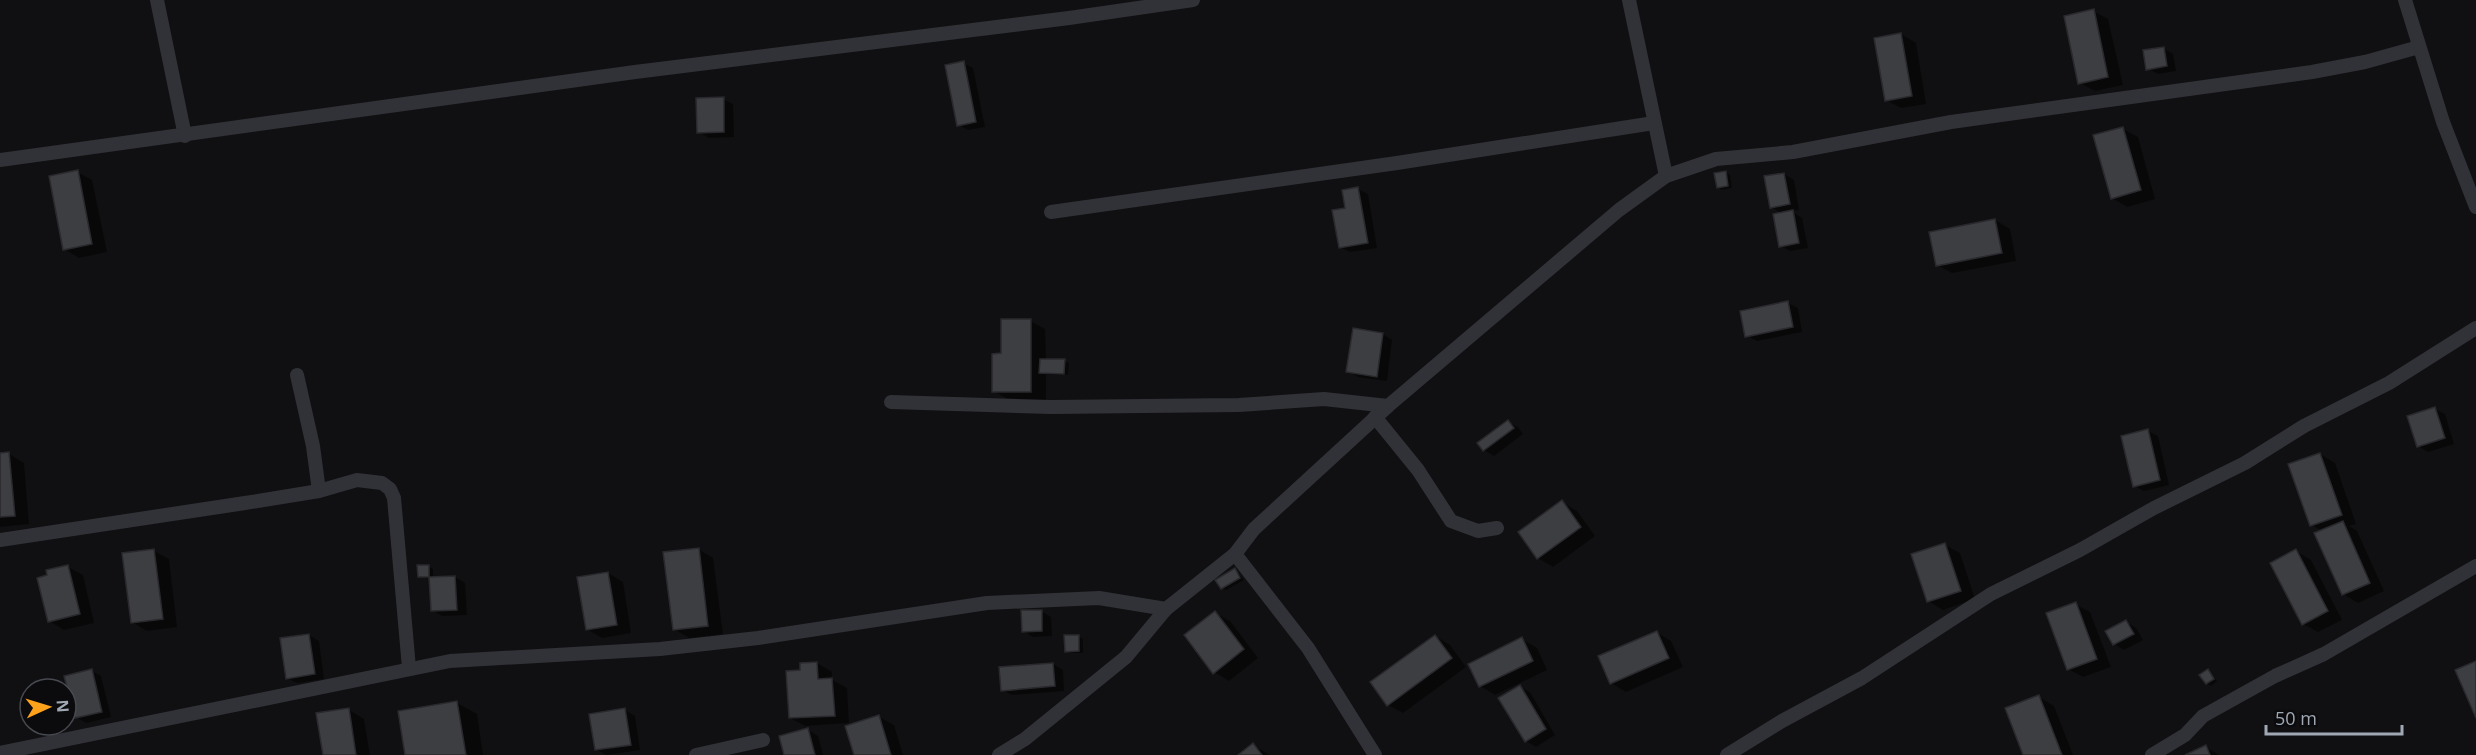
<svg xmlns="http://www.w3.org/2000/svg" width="2476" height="755" viewBox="0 0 2476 755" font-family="'Open Sans',sans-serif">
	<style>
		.shadow { fill: #0007 }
		.building { fill: #3c3e42; stroke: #2a2a2e; stroke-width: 1.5 }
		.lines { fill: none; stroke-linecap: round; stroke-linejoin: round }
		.minor { stroke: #313237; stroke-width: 14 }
	</style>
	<rect width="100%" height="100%" fill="#101012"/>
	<g class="shadow">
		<path d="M 2093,11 L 2108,19 L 2123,85 L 2095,91 L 2080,83 Z"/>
		<path d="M 1901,34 L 1916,43 L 1926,104 L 1901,108 L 1886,100 Z"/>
		<path d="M 2163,48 L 2173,54 L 2176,71 L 2158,74 L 2148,69 Z"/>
		<path d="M 963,63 L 973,68 L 985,127 L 968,130 L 958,125 Z"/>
		<path d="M 723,99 L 733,104 L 734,137 L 709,138 L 699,132 Z"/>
		<path d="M 2123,129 L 2138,137 L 2155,199 L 2127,207 L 2112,198 Z"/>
		<path d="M 77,172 L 92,180 L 107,252 L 79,258 L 64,249 Z"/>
		<path d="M 1725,172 L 1730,175 L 1732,188 L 1722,190 L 1718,187 Z"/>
		<path d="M 1784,174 L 1794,180 L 1799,210 L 1791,211 L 1802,218 L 1808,248 L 1790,251 L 1780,246 L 1783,214 L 1771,207 Z"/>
		<path d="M 1358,189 L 1368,194 L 1377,248 L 1350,252 L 1340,247 Z"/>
		<path d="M 1995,220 L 2010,229 L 2016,261 L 1952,273 L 1937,265 Z"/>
		<path d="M 1788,303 L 1798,308 L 1802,332 L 1757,341 L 1747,336 Z"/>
		<path d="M 1030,321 L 1045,329 L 1046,360 L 1064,361 L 1069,363 L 1068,375 L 1046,375 L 1046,400 L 1009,400 L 994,391 L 1002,355 Z"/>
		<path d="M 1383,334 L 1392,340 L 1387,381 L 1358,377 L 1348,371 Z"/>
		<path d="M 2435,409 L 2445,414 L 2454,444 L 2428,452 L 2418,446 Z"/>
		<path d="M 1508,422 L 1518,427 L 1523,434 L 1494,456 L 1484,450 Z"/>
		<path d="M 2148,431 L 2158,436 L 2169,485 L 2144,491 L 2134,486 Z"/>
		<path d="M 9,454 L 24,463 L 29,524 L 0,527 L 0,455 Z"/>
		<path d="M 2320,454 L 2335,463 L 2356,524 L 2349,526 L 2357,531 L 2384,591 L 2358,603 L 2343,594 L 2322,531 L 2312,525 Z"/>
		<path d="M 1562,502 L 1577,511 L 1595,536 L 1553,567 L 1538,558 Z"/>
		<path d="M 1945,545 L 1960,553 L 1975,599 L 1943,610 L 1928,601 Z"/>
		<path d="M 698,549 L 713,558 L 723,634 L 689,638 L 674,629 Z"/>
		<path d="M 154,551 L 169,559 L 177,627 L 147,631 L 132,622 Z"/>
		<path d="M 2296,551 L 2311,560 L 2342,620 L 2318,632 L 2303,624 Z"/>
		<path d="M 428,566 L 433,569 L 433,578 L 455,577 L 465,583 L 467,615 L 442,616 L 432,610 L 431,579 L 419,577 Z"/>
		<path d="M 68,567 L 83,575 L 94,623 L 64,630 L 49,621 Z"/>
		<path d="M 1235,570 L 1244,580 L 1226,590 L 1222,588 Z"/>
		<path d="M 608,573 L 623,582 L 631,633 L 602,638 L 587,629 Z"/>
		<path d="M 2075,604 L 2090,612 L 2111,667 L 2083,677 L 2068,669 Z"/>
		<path d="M 1041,611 L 1051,617 L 1052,636 L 1033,637 L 1023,631 Z"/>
		<path d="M 1215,613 L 1230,621 L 1258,658 L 1229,681 L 1214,672 Z"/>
		<path d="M 2126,622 L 2136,628 L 2143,640 L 2124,650 L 2114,644 Z"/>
		<path d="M 1656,632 L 1671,641 L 1683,667 L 1626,692 L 1611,683 Z"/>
		<path d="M 309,635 L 319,641 L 324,679 L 297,683 L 287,678 Z"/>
		<path d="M 1078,636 L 1083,639 L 1083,653 L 1071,653 L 1066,651 Z"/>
		<path d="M 1435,636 L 1450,645 L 1466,667 L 1403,713 L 1388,705 Z"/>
		<path d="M 1522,639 L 1537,648 L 1547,670 L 1495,695 L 1480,686 Z"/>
		<path d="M 817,663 L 832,672 L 832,680 L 847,688 L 849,723 L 805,726 L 790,718 L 802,672 Z"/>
		<path d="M 1053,664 L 1063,670 L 1064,691 L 1012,695 L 1002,690 Z"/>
		<path d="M 92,671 L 101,676 L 111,717 L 86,723 L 76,717 Z"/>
		<path d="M 2208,671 L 2217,681 L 2211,686 L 2207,683 Z"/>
		<path d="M 1520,687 L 1530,692 L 1555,735 L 1536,747 L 1526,741 Z"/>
		<path d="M 2039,697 L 2054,706 L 2073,755 L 2024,755 Z"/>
		<path d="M 457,703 L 477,714 L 483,755 L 407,755 Z"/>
		<path d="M 349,710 L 364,719 L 370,755 L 324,755 Z"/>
		<path d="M 625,710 L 635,716 L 640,750 L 606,755 L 596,749 Z"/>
		<path d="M 879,717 L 894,725 L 903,755 L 856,755 Z"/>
		<path d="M 808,730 L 818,736 L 823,755 L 785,755 Z"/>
		<path d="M 1253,745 L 1268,754 L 1269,755 L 1240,755 Z"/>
		<path d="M 2206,747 L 2219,755 L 2188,755 Z"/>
	</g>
	<g class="building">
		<path d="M 2094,9 L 2108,77 L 2078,84 L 2064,16 Z"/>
		<path d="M 1901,33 L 1912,96 L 1885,101 L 1874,38 Z"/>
		<path d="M 2164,47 L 2167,66 L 2146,70 L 2143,50 Z"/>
		<path d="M 964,61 L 976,122 L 957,126 L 945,65 Z"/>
		<path d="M 724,97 L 724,132 L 697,133 L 696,98 Z"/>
		<path d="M 2123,127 L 2141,190 L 2111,199 L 2093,135 Z"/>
		<path d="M 78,170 L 92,244 L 63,250 L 49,176 Z"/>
		<path d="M 1726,171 L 1728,186 L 1717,188 L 1714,173 Z"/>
		<path d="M 1784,173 L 1790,204 L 1770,208 L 1764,176 Z"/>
		<path d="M 1358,187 L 1368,243 L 1339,248 L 1332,210 L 1345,208 L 1342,190 Z"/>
		<path d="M 1793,210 L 1799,243 L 1779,247 L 1773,214 Z"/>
		<path d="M 1995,219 L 2002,253 L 1936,266 L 1929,232 Z"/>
		<path d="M 1788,301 L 1793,327 L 1745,337 L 1740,311 Z"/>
		<path d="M 1001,319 L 1031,319 L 1031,392 L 992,392 L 992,354 L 1001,353 Z"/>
		<path d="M 1353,328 L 1383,333 L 1377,377 L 1346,372 Z"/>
		<path d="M 1040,359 L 1065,359 L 1064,374 L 1039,373 Z"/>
		<path d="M 2435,407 L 2445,438 L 2417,447 L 2407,416 Z"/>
		<path d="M 1508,420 L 1514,428 L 1483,451 L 1477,443 Z"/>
		<path d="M 2148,429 L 2160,480 L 2133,487 L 2121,436 Z"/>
		<path d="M 9,452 L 15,516 L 0,517 L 0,453 Z"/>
		<path d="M 2320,453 L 2342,515 L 2310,526 L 2288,464 Z"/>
		<path d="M 1562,500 L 1581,527 L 1537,559 L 1518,532 Z"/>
		<path d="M 2343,521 L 2370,583 L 2342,595 L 2314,533 Z"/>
		<path d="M 1945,543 L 1961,591 L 1927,602 L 1911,554 Z"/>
		<path d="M 699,548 L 708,626 L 673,630 L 663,552 Z"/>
		<path d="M 154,549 L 163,619 L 131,623 L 122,553 Z"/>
		<path d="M 2296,549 L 2328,611 L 2302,625 L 2270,563 Z"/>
		<path d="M 68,565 L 80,614 L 48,622 L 37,578 L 47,575 L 46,570 Z"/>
		<path d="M 417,565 L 429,565 L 429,577 L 418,577 Z"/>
		<path d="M 1235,568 L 1240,578 L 1221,589 L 1215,580 Z"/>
		<path d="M 608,572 L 617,625 L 586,630 L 577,577 Z"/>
		<path d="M 455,576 L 457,610 L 431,611 L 429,577 Z"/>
		<path d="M 2076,602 L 2097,659 L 2067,670 L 2046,613 Z"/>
		<path d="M 1021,610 L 1042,610 L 1042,631 L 1022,632 Z"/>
		<path d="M 1215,611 L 1244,649 L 1213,674 L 1184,635 Z"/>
		<path d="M 2126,620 L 2134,634 L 2113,645 L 2105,631 Z"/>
		<path d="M 1657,631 L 1669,658 L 1610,684 L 1598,656 Z"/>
		<path d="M 309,634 L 315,674 L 286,679 L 280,638 Z"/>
		<path d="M 1064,635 L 1079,635 L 1079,651 L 1065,652 Z"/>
		<path d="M 1435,635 L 1452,658 L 1387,706 L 1370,682 Z"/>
		<path d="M 1522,637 L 1533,661 L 1479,687 L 1468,664 Z"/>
		<path d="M 2476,661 L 2476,718 L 2455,670 Z"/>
		<path d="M 817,662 L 818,679 L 832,678 L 835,716 L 789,718 L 786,671 L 800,670 L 800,663 Z"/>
		<path d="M 1053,663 L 1055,686 L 1001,691 L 999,667 Z"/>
		<path d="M 92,669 L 102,712 L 75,718 L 64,676 Z"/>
		<path d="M 2208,669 L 2214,679 L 2206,684 L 2199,675 Z"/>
		<path d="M 1520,685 L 1546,729 L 1525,742 L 1498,698 Z"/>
		<path d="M 2039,695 L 2062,755 L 2023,755 L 2005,708 Z"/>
		<path d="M 457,701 L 466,755 L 405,755 L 398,711 Z"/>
		<path d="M 349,708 L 356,755 L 323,755 L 316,713 Z"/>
		<path d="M 625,708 L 631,745 L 595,750 L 589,714 Z"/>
		<path d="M 879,715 L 891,755 L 854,755 L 845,726 Z"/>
		<path d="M 808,728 L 815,755 L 784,755 L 779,736 Z"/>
		<path d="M 1253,743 L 1262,755 L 1238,755 Z"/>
		<path d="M 2206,745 L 2210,755 L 2185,755 Z"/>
	</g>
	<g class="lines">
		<g class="minor">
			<path d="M 157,0 L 185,136"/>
			<path d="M 1629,0 L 1666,176"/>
			<path d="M 2405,0 L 2443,122 L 2476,207"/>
			<path d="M 0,160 L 635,72 L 1069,18 L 1193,0"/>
			<path d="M 1051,212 L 1397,163 L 1654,123"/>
			<path d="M 297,375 L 313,446 L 319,491"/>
			<path d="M 891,402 L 1051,407 L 1239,405 L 1324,399 L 1388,406"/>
			<path d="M 1375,417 L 1418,470 L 1451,521 L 1478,531 L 1497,528"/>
			<path d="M 0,540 L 245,503 L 319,491 L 357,480 L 382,483 L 390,489 L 394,498 L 409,668"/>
			<path d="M 1235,554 L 1308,648 L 1375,755"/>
			<path d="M 0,753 L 450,661 L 660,649 L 758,638 L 987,603 L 1099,598 L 1166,609"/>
			<path d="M 696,755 L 763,740"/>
			<path d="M 999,755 L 1025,739 L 1126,657 L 1166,609 L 1235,554 L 1254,529 L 1388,406 L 1619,210 L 1666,176 L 1716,159 L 1793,152 L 1951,122 L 2312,72 L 2365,62 L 2419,47"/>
			<path d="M 1727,755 L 1782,721 L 1862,678 L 1991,594 L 2080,550 L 2154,508 L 2245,463 L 2304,426 L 2389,383 L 2476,328"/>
			<path d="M 2152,755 L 2185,735 L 2203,716 L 2275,676 L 2324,654 L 2476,566"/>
		</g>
	</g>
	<g transform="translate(48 707) rotate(86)"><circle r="28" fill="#0b0b0d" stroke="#474a50" stroke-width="1.5"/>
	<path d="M0-4.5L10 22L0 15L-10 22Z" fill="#ffa21b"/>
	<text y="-9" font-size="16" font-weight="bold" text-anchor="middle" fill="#a0a8b4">N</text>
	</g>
	<path d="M2266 725v9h136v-9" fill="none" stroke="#a0a8b4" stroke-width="3"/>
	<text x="2275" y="725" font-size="18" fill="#a0a8b4" stroke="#0b0b0d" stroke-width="4.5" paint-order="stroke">50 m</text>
</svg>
